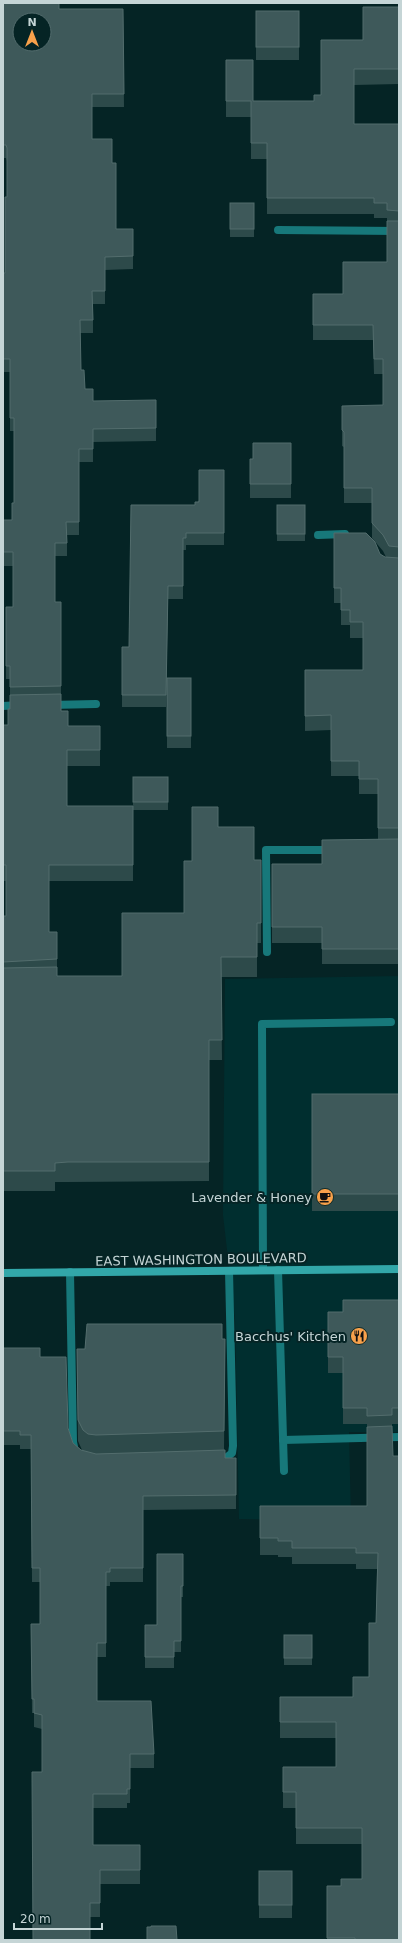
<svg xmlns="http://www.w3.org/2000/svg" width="402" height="1943" viewBox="0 0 402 1943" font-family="'DejaVu Sans',sans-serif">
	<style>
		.built { fill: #002e2f }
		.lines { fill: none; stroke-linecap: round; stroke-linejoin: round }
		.lane { stroke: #17787a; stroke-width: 8 }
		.secondary { stroke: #32a7a9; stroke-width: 8 }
		.wall { fill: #2d4a4a }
		.building { fill: #3e595a; stroke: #536d6d; fill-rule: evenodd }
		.labels { text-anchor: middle; stroke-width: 4; stroke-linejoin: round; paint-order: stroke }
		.poi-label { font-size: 13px; fill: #c5d5d6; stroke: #052425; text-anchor: end }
		.street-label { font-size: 13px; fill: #c5d5d6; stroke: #052425 }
	</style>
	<rect width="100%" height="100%" fill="#052425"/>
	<path class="built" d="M 399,976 L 399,1432 L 349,1432 L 351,1520 L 239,1519 L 235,1319 L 223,1215 L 225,979 Z"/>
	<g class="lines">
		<g class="lane">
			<path d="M 278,230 L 399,231"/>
			<path d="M 318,535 L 345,534"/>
			<path d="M 50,705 L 96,704"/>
			<path d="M 3,706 L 20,705"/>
			<path d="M 267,952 L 266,850 L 332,850"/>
			<path d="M 263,1270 L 262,1024 L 391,1022"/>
			<path d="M 278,1270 L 284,1471"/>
			<path d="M 70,1272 L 73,1442 L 75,1451"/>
			<path d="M 283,1440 L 399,1437"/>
			<path d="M 214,1459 L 226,1458 L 232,1453 L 233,1446 L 229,1271"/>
		</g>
		<path class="secondary" d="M 3,1273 L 399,1269"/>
	</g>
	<g class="wall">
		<path d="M 3,3 L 59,9 L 123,9 L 124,107 L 92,107 L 92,139 L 112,163 L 116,229 L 133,229 L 133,269 L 105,270 L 105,304 L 93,304 L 93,333 L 80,333 L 81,370 L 85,389 L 93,401 L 156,403 L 156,441 L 93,442 L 93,462 L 79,462 L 79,535 L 67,535 L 67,556 L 55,556 L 55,602 L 61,602 L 61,711 L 68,726 L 100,726 L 100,766 L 67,766 L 67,806 L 133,806 L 133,777 L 168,777 L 168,810 L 133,810 L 133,881 L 49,881 L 49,932 L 57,932 L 57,976 L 122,976 L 184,913 L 192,861 L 218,827 L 254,860 L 261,860 L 261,943 L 257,943 L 257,977 L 221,977 L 222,1060 L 209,1060 L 209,1181 L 68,1182 L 55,1182 L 55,1191 L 3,1191 L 3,916 L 6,916 L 6,881 L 3,881 L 3,725 L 8,725 L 10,709 L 10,679 L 6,679 L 6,607 L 13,607 L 13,566 L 3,566 L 3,520 L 12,520 L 14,503 L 14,431 L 10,431 L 10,372 L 3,372 L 3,273 L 5,273 L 7,197 L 7,161 L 6,158 L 3,158 Z"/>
		<path d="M 399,7 L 399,84 L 354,85 L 354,124 L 399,124 L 399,964 L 322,964 L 322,943 L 272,943 L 272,864 L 322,864 L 378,839 L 378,794 L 359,794 L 359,776 L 331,776 L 331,730 L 305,731 L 305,670 L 363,670 L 363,638 L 350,638 L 350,625 L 341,625 L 341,603 L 334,603 L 334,533 L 380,554 L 385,557 L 386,557 L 383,551 L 372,538 L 372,503 L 344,503 L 344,447 L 342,446 L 342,406 L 383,405 L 383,374 L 374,374 L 373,340 L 313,340 L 313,294 L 343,294 L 387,262 L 387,218 L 374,218 L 374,214 L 267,214 L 267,159 L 251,159 L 251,117 L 226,117 L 226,60 L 253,101 L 314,101 L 321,95 L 363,40 Z"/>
		<rect x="256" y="11" width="43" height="49"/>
		<rect x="230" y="203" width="24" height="34"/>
		<path d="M 291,443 L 291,498 L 250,498 L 250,459 L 253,459 Z"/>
		<path d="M 224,470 L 224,545 L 186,545 L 186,550 L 183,550 L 183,599 L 168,599 L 166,707 L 122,707 L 122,647 L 129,647 L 195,505 Z"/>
		<rect x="277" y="505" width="28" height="36"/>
		<rect x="167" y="678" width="24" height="70"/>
		<rect x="312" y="1094" width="87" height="117"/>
		<path d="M 399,1300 L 399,1424 L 392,1424 L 399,1940 L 327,1940 L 327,1886 L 341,1886 L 362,1879 L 362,1844 L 296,1844 L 296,1808 L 283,1808 L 283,1767 L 336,1767 L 336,1738 L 280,1738 L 280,1697 L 353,1697 L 369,1677 L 376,1623 L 377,1569 L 356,1569 L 356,1564 L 292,1564 L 292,1557 L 278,1557 L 278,1555 L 260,1555 L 260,1506 L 367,1506 L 367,1424 L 343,1424 L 343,1373 L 328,1373 L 328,1312 L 343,1312 Z"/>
		<path d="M 225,1339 L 224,1450 L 225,1458 L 236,1458 L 236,1509 L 143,1510 L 143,1582 L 110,1582 L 110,1586 L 106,1586 L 106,1657 L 97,1657 L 97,1701 L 154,1754 L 154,1768 L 130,1768 L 130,1803 L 127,1803 L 127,1808 L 93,1808 L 93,1845 L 140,1845 L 140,1884 L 100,1884 L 100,1917 L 90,1917 L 42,1772 L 42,1729 L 34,1727 L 34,1713 L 32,1713 L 31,1624 L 40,1624 L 40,1582 L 32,1582 L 31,1449 L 20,1449 L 20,1445 L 3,1445 L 3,1348 L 40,1357 L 73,1443 L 81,1450 L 82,1450 L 78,1441 L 77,1349 L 85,1349 Z"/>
		<path d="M 183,1554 L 183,1597 L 181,1597 L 181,1652 L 174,1652 L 174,1668 L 145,1668 L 145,1625 L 157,1625 Z"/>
		<rect x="284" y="1635" width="28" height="30"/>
		<rect x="259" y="1871" width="33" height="47"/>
	</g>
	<g class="building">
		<path d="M 3,3 L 59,3 L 59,9 L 123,9 L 124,94 L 92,94 L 92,139 L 112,139 L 112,163 L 116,163 L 116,229 L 133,229 L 133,256 L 105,257 L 105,291 L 92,291 L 93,320 L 80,320 L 81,370 L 84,370 L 85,389 L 93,389 L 93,401 L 156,400 L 156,428 L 93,429 L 93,449 L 79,449 L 79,522 L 66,522 L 67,543 L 55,543 L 55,602 L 61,602 L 61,686 L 10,687 L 10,666 L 6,666 L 6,607 L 13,607 L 13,552 L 3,552 L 3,520 L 12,520 L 12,503 L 14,503 L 14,418 L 10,418 L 10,359 L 3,359 L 3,273 L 5,273 L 5,197 L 7,197 L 7,148 L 6,145 L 3,145 ZM 20,20 L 44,20 L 44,44 L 20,44 Z"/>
		<path d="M 363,7 L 399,7 L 399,69 L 354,69 L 354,124 L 399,124 L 399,211 L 387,210 L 387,203 L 374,203 L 374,198 L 267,198 L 267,143 L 251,143 L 251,101 L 226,101 L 226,60 L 253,60 L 253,101 L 314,101 L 314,95 L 321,95 L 321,40 L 363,40 Z"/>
		<rect x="256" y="11" width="43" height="36"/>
		<rect x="230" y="203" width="24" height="26"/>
		<path d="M 387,221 L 399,221 L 399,547 L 389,546 L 383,535 L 372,523 L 372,488 L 344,488 L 344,432 L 342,430 L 342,406 L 383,405 L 383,359 L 374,359 L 373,325 L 313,325 L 313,294 L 343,294 L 343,262 L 387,262 Z"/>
		<path d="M 253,443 L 291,443 L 291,484 L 250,484 L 250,459 L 253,459 Z"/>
		<path d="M 199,470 L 224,470 L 224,533 L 186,533 L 186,538 L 183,538 L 183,586 L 168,586 L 166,695 L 122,695 L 122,647 L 129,647 L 131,505 L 195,505 L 195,502 L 199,502 Z"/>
		<rect x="277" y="505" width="28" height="29"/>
		<path d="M 334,533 L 366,533 L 375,542 L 380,554 L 385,557 L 399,558 L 399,828 L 378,828 L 378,779 L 359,779 L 359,761 L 331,761 L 331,715 L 305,716 L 305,670 L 363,670 L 363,622 L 350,622 L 350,610 L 341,610 L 341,588 L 334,588 Z"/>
		<rect x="167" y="678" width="24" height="58"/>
		<path d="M 61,694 L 61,711 L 68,711 L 68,726 L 100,726 L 100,750 L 67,750 L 67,806 L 133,806 L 133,865 L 49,865 L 49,932 L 57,932 L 57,959 L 3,962 L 3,916 L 6,916 L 6,865 L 3,865 L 3,725 L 8,725 L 8,709 L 10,709 L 10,695 Z"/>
		<rect x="133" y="777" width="35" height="25"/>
		<path d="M 192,807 L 218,807 L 218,827 L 254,827 L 254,860 L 261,860 L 261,923 L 257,923 L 257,957 L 221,957 L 222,1040 L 209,1040 L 209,1162 L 68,1162 L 55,1163 L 55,1171 L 3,1171 L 3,968 L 57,967 L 57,976 L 122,976 L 122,913 L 184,913 L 184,861 L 192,861 Z"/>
		<path d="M 399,839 L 399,949 L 322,949 L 322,927 L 272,927 L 272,864 L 322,864 L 322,840 Z"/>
		<rect x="312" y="1094" width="87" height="100"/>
		<path d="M 343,1300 L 399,1300 L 399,1408 L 392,1408 L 392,1415 L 367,1416 L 367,1408 L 343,1408 L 343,1357 L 328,1357 L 328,1312 L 343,1312 Z"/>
		<path d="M 87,1324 L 222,1324 L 222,1339 L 225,1339 L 224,1431 L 96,1435 L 88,1434 L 83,1430 L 78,1420 L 77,1349 L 85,1349 Z"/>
		<path d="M 3,1348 L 40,1348 L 40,1357 L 66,1357 L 68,1428 L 73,1443 L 81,1450 L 96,1454 L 225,1450 L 225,1458 L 236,1458 L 236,1495 L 143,1496 L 143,1568 L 110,1568 L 110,1572 L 106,1572 L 106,1643 L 97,1643 L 97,1701 L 151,1701 L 154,1754 L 130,1754 L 130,1789 L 127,1789 L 127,1794 L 93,1794 L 93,1845 L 140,1845 L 140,1870 L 100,1870 L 100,1903 L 90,1903 L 90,1940 L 33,1940 L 32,1772 L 42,1772 L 42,1715 L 34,1713 L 34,1699 L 32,1699 L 31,1624 L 40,1624 L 40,1568 L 32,1568 L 31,1435 L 20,1435 L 20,1431 L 3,1431 Z"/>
		<path d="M 392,1426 L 393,1456 L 399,1456 L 399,1940 L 355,1940 L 355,1938 L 327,1938 L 327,1886 L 341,1886 L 341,1879 L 362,1879 L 362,1828 L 296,1828 L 296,1792 L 283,1792 L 283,1767 L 336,1767 L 336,1722 L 280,1722 L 280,1697 L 353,1697 L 353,1677 L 369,1677 L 369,1623 L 376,1623 L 378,1553 L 356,1553 L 356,1548 L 292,1548 L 292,1541 L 278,1541 L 278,1538 L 260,1538 L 260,1506 L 367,1506 L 367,1427 Z"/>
		<path d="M 157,1554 L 183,1554 L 183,1586 L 181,1586 L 181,1641 L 174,1641 L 174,1657 L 145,1657 L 145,1625 L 157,1625 Z"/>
		<rect x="284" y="1635" width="28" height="23"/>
		<rect x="259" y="1871" width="33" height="34"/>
		<path d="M 151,1926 L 176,1926 L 177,1940 L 147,1940 L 147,1927 L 151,1927 Z"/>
	</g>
	<defs>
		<g id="cafe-disc" transform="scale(0.9)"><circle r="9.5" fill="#f8a14b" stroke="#052425"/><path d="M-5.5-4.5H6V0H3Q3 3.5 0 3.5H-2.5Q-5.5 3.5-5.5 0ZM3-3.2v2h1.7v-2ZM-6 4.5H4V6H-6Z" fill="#111"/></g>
		<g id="restaurant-disc" transform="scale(0.9)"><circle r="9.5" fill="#f8a14b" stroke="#052425"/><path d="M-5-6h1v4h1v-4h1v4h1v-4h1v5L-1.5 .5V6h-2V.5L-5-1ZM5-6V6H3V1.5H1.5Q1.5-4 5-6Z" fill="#111"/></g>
	</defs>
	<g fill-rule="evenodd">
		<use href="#cafe-disc" x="325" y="1197"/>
		<use href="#restaurant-disc" x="359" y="1336"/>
	</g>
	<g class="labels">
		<g class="poi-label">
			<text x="312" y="1202">Lavender &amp; Honey</text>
			<text x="346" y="1341">Bacchus' Kitchen</text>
		</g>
		<g class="street-label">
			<text transform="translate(201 1259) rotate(-1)" y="5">EAST WASHINGTON BOULEVARD</text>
		</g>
	</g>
	<rect width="402" height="1943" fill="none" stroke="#c5d5d6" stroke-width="8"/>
	<g transform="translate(32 32)"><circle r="19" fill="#052425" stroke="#526b6c"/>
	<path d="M0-3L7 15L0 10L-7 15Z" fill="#f8a14b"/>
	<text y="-6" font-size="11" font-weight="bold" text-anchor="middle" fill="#c5d5d6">N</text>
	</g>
	<path d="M14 1923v6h88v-6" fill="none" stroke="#c5d5d6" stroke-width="2"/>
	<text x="20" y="1923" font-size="12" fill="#c5d5d6" stroke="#052425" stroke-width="3" paint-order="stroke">20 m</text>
</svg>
